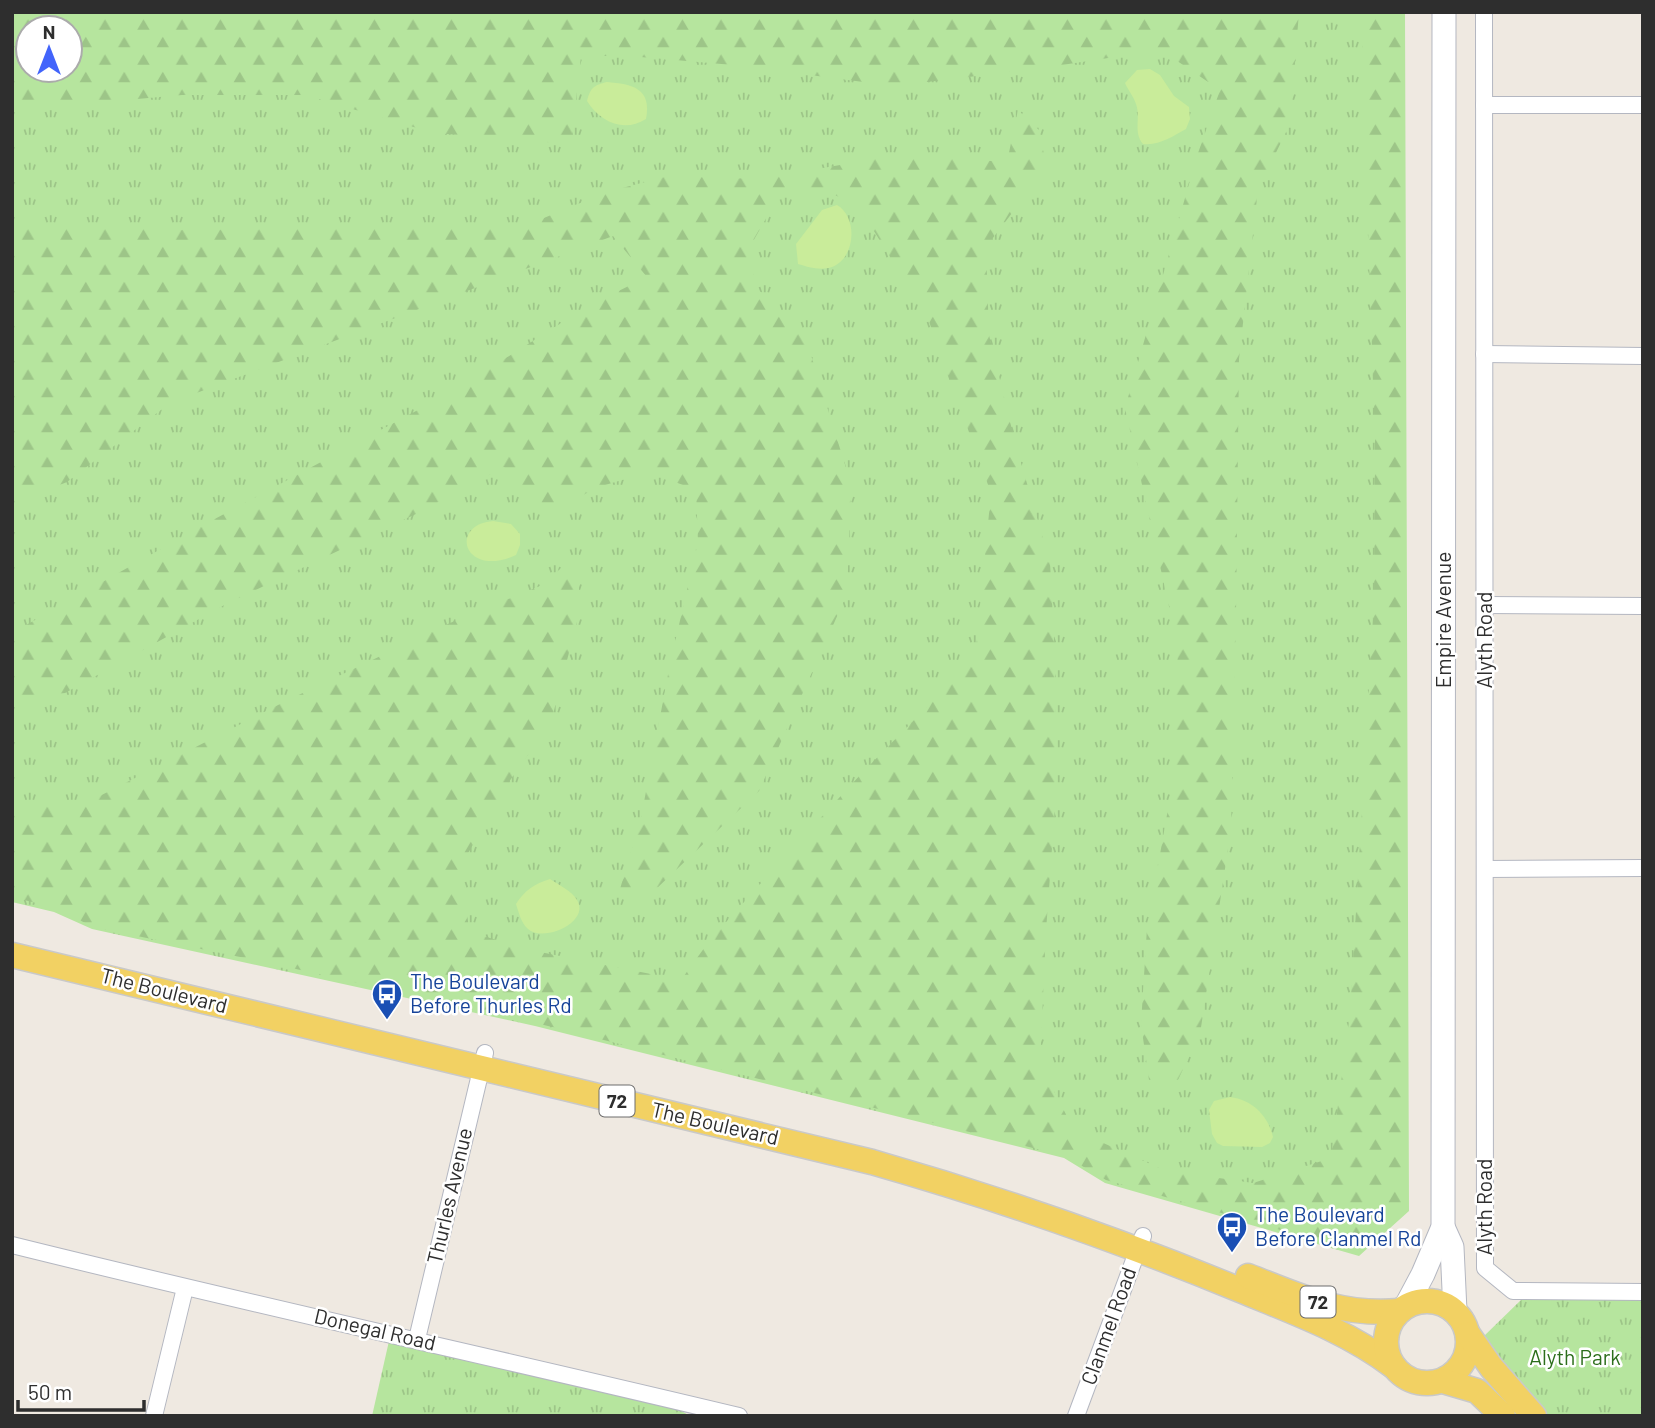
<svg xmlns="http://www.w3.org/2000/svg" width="1655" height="1428" viewBox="0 0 1655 1428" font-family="Barlow,sans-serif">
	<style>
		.grass { fill: url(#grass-tufts); fill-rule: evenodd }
		.forest { fill: url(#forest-firs); fill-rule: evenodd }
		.pitch { fill: #c9ec9a }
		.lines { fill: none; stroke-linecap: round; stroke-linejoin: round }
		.street-casing { stroke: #b4b7c1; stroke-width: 18 }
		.secondary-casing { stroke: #b4b7c1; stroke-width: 25 }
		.primary-casing { stroke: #c9c9c9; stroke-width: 27 }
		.street { stroke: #fff; stroke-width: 16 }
		.secondary { stroke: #fff; stroke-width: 23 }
		.primary { stroke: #f2d163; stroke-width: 24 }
		.labels { text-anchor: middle; stroke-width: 5; stroke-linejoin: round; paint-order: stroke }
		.shield { fill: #fff; stroke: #6d6d6d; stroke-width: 2 }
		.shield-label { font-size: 19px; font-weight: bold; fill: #2e2e2e }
		.street-label { font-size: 21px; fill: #2e2e2e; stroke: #fff }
		.transit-label { font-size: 21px; fill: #164399; stroke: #fff; text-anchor: start }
		.park-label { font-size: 21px; fill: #2c6e1b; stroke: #fff }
	</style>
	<defs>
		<pattern id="grass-tufts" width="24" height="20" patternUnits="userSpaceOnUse" patternTransform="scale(1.75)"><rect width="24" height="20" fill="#b6e59e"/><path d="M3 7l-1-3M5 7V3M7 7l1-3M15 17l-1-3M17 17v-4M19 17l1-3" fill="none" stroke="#9dc588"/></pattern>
		<pattern id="forest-firs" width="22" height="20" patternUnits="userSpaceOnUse" patternTransform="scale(1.75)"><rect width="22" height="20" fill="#b6e59e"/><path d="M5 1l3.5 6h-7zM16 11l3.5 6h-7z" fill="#9dc588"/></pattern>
	</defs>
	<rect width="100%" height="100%" fill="#efe9e1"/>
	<g class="grass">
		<path d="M 12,12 L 1405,12 L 1409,1211 L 1359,1256 L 1105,1183 L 1064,1158 L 535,1026 L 92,929 L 54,912 L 12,902 ZM 28,28 L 70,28 L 70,70 L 28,70 Z"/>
		<path d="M 1522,1299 L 1643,1299 L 1643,1416 L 1548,1416 L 1500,1362 L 1483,1337 Z"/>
		<path d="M 389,1341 L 678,1409 L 690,1416 L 372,1416 Z"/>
	</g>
	<g class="forest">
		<path d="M 12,12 L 1299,12 L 1290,124 L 1258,189 L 1239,359 L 1236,615 L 1231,829 L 1200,1034 L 1176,1084 L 1150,1087 L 1141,1024 L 1147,928 L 1171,792 L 1178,647 L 1125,408 L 1197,156 L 1220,90 L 1161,50 L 1042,68 L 894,86 L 733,65 L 629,56 L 581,56 L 571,144 L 434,133 L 305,95 L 182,95 L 81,104 L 12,100 ZM 28,28 L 70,28 L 70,70 L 28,70 Z"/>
		<path d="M 1361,12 L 1403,12 L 1404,1209 L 1357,1252 L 1106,1180 L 1065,1156 L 536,1023 L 265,962 L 93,927 L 56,908 L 12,897 L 12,806 L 86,803 L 286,701 L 450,623 L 540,586 L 579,553 L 579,614 L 551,722 L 506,786 L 462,864 L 469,932 L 535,951 L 681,980 L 710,940 L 778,864 L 862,773 L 975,658 L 991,493 L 927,316 L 859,207 L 821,188 L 777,199 L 751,245 L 754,285 L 806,339 L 851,484 L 847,594 L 759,791 L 656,889 L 620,889 L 641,818 L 670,664 L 698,542 L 696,490 L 649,472 L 595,488 L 547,517 L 504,467 L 418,513 L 228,603 L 65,693 L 12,698 L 12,633 L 198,528 L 457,389 L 588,306 L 647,277 L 613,236 L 170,403 L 67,482 L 12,504 L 12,223 L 167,230 L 522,227 L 607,192 L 668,176 L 759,179 L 898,155 L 1007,162 L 1018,110 L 1039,130 L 1048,174 L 1025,196 L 986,247 L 989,335 L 1016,446 L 1050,562 L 1055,659 L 1057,778 L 1046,931 L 1040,1064 L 1074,1130 L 1164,1170 L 1253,1183 L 1331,1158 L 1350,1014 L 1374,602 L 1375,441 Z"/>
	</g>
	<g class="pitch">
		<path d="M 1150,69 L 1160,75 L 1174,96 L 1189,107 L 1190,119 L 1186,129 C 1173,136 1159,146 1143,144 C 1133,132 1141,118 1136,104 C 1134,97 1128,90 1125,83 L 1137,70 Z"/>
		<path d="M 607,82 C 632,84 652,88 646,119 C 624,133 600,122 587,101 C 590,88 594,85 607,82 Z"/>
		<path d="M 837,205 C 858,217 856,258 832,267 C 821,271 808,267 798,264 L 796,244 L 822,210 Z"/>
		<path d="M 493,521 L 511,524 L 520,534 L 520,545 L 516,555 C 464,579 448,525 493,521 Z"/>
		<path d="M 550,879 C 559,885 572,891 577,900 C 591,922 543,943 528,929 C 521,923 519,913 516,904 C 525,890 534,884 550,879 Z"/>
		<path d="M 1230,1097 C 1253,1100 1268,1116 1273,1137 L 1270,1143 L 1262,1147 L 1223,1146 L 1217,1143 L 1212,1134 L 1209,1110 L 1214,1101 Z"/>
	</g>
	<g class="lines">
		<g class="street-casing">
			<g id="street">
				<path d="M 1484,12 L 1485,1268 L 1513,1291 L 1643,1292"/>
				<path d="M 1484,105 L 1643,105"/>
				<path d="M 1484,354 L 1643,356"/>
				<path d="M 1485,605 L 1643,606"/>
				<path d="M 1485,869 L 1643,868"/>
				<path d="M 12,1245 C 253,1305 497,1358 739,1416"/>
				<path d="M 417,1339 L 485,1053"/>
				<path d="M 154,1416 L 185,1288"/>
				<path d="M 1076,1416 L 1143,1236"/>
			</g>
		</g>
		<g class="secondary-casing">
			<g id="secondary">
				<path d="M 1443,1227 L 1452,1247 L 1455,1311"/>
				<path d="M 1406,1306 L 1423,1274 L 1443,1227 L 1444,12"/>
			</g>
		</g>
		<g class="primary-casing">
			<g id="primary">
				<path d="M 12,955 L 872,1162 C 998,1198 1119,1240 1240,1290 C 1293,1312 1347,1331 1393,1366"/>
				<path d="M 1248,1276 C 1302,1297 1340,1316 1399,1311"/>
				<circle cx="1427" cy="1342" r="41"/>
				<path d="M 1468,1334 L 1491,1367 L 1534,1416"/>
				<path d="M 1443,1381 L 1477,1391 L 1503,1416"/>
			</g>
		</g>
		<use href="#street" class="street"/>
		<use href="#secondary" class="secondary"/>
		<use href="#primary" class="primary"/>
	</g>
	<defs>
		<g id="bus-pin" transform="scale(1.575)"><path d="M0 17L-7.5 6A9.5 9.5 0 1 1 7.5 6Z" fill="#1a4fb4" stroke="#fff"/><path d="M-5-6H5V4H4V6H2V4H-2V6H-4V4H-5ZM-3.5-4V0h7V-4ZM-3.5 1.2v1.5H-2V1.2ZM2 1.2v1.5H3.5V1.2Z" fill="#fff"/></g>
	</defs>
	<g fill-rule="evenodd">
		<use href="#bus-pin" x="387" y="994"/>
		<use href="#bus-pin" x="1232" y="1227"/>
	</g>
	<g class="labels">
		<g class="shield">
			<rect x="599.5" y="1085.5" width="35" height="31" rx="5"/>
			<rect x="1300.5" y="1286.5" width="35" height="31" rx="5"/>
		</g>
		<g class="shield-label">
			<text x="617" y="1108">72</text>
			<text x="1318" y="1309">72</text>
		</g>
		<g class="street-label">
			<text transform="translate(1444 620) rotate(-90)" y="7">Empire Avenue</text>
			<text transform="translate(1485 640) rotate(-90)" y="7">Alyth Road</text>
			<text transform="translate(164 991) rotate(14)" y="7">The Boulevard</text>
			<text transform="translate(715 1124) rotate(13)" y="7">The Boulevard</text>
			<text transform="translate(450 1196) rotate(-77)" y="7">Thurles Avenue</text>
			<text transform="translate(1485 1207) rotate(-90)" y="7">Alyth Road</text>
			<text transform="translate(1109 1326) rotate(-70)" y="7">Clanmel Road</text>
			<text transform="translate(375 1330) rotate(13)" y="7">Donegal Road</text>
		</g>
		<g class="transit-label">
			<text x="410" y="989">The Boulevard<tspan x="410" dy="24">Before Thurles Rd</tspan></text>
			<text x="1255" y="1222">The Boulevard<tspan x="1255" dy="24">Before Clanmel Rd</tspan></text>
		</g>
		<g class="park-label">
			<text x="1575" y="1365">Alyth Park</text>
		</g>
	</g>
	<rect width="1655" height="1428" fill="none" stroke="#2e2e2e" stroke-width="28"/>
	<g transform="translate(49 49)"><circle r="33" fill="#ffffff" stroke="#ababab" stroke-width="2"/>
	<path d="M0-5L12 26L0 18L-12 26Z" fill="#4264fb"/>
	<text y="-10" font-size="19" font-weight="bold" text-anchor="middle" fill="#2e2e2e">N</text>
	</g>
	<path d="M18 1400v10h126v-10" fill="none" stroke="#2e2e2e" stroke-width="3.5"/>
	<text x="28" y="1400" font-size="21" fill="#2e2e2e" stroke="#ffffff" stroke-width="5" paint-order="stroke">50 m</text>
</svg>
